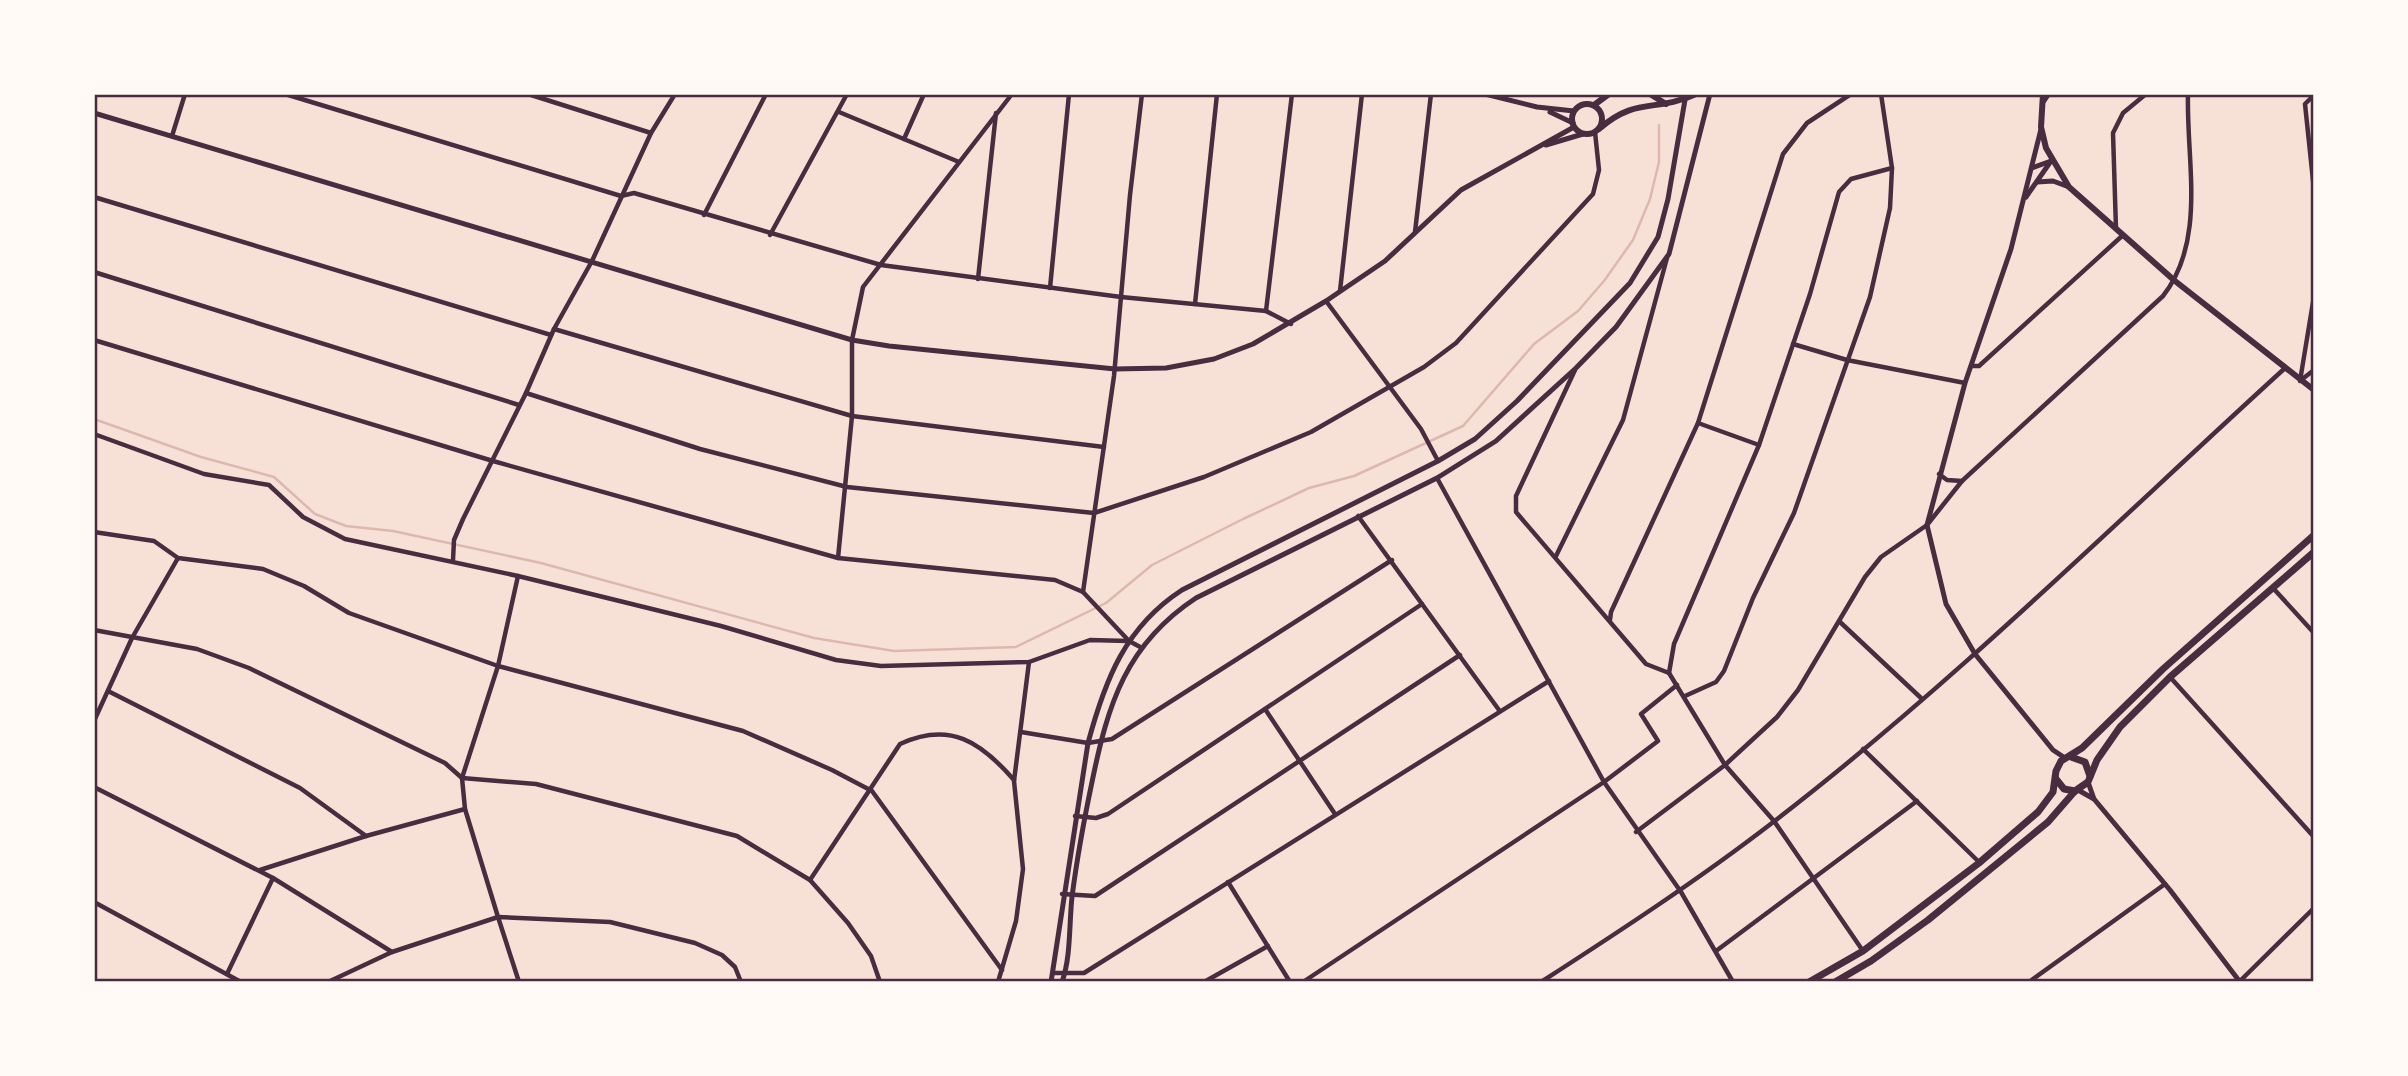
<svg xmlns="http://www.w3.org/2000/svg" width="2408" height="1076" viewBox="0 0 2408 1076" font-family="Lato,sans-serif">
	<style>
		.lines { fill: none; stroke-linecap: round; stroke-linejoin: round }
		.stream { stroke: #dcb8b0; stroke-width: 2.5 }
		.minor { stroke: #4a2c40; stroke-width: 4.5 }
		.tertiary { stroke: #4a2c40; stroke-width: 5 }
		.secondary { stroke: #4a2c40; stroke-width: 6 }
		.primary { stroke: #4a2c40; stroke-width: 7 }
		.neatline { fill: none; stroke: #4a2c40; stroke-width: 2.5 }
	</style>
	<rect width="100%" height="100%" fill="#f7e1d7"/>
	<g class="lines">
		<path class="stream" d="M 94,419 L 201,457 L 274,477 L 315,514 L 346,526 L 393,531 L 541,563 L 814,638 L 894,651 L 1016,647 L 1106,603 L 1152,565 L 1243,519 L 1309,488 L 1354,476 L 1463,426 L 1534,344 L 1578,311 L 1604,281 L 1633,240 L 1650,199 L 1659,162 L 1659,125"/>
		<g class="minor">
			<path d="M 285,94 L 621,196 L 634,193 L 881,265 L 1121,297 L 1266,311 L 1291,324"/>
			<path d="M 528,94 L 651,133"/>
			<path d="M 2314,95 L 2305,104 L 2314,190"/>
			<path d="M 2042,104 L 2049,94"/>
			<path d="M 839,112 L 959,162"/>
			<path d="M 172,136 L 185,94"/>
			<path d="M 904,139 L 924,94"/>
			<path d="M 94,197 L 551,335"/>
			<path d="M 704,215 L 766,94"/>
			<path d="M 2116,229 L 2113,133 L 2123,113 L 2146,94"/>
			<path d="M 1415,232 L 1431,94"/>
			<path d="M 770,235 L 847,94"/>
			<path d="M 94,272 L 519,405"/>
			<path d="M 978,279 L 996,113"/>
			<path d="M 1050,288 L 1069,94"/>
			<path d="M 1340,291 L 1362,94"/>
			<path d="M 1326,301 L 1421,429 L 1438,461"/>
			<path d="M 1195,304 L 1217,94"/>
			<path d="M 1266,311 L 1292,94"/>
			<path d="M 554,329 L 852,416 L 1104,447"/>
			<path d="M 94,340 L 493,461 L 838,558 L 1055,580 L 1083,592 L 1129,641 L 1142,648"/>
			<path d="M 1793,344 L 1847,360 L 1965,383"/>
			<path d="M 1971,366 L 1979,366 L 2122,236"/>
			<path d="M 1575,370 L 1516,496 L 1516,512 L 1646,664 L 1669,673 L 1725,765 L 1774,821 L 1863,951"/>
			<path d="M 2301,380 L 2314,370"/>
			<path d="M 2300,381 L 2314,296"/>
			<path d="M 526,393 L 700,449 L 847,487 L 1094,513 L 1204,477 L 1311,432 L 1424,367 L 1456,343 L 1593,194 L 1599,170 L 1595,132"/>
			<path d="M 1698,423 L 1759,445"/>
			<path d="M 94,434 L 204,474 L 269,485 L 303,517 L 345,539 L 518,576 L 721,626 L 836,660 L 881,666 L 1029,662 L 1090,640 L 1128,641"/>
			<path d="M 1437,478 L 1604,782 L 1681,892 L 1733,982"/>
			<path d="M 1962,481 L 2163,296 C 2207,240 2186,160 2188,94"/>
			<path d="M 1358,516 L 1499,710"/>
			<path d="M 94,532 L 154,541 L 178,558 L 263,569 L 304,586 L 349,613 L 498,666 L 743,731 L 832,770 L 872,791 L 1002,970"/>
			<path d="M 1556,556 L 1623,420 L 1667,258"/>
			<path d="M 838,558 L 852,416 L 852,340 L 863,287 L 1012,94"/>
			<path d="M 453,560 L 454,540 L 463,519 L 526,393 L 554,329 L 592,261 L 651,133 L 675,94"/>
			<path d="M 2273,588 L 2314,633"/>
			<path d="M 1083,592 L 1114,376 L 1130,195 L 1142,94"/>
			<path d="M 1610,620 L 1611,612 L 1698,423 L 1783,154 L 1807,123 L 1851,94"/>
			<path d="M 1840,622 L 1921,698"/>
			<path d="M 94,630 L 197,649 L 249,668 L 445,763 L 462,778 L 536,784 L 737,836 L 810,880 L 848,923 L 871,956 L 880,982"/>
			<path d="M 1669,673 L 1674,644 L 1759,445 L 1810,294 L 1839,192 L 1851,179 L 1892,168"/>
			<path d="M 2170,677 L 2314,837"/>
			<path d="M 108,691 L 300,788 L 366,836"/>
			<path d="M 1685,696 L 1716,682 L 1724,671 L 1753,598 L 1794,513 L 1870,297 L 1890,208 L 1892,168 L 1881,94"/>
			<path d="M 1265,709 L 1335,814"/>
			<path d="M 94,721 L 132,638 L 178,558"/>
			<path d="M 1021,732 L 1088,743 L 1112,739 L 1392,560"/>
			<path d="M 1863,749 L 1979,862"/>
			<path d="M 94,787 L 273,878 L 392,952"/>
			<path d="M 1075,816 L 1096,818 L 1108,814 L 1422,604"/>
			<path d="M 1636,832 L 1725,765 L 1777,717 L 1798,690 L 1865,577 L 1881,557 L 1927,525 L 1962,481 L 1947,480 L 1939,474"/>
			<path d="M 260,870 L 366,836 L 465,809"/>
			<path d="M 810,880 L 900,744 C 950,721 981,742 1014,780"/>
			<path d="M 1228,882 L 1290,982"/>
			<path d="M 1062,894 L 1095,896 L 1460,655"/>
			<path d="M 94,902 L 241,982"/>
			<path d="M 1716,951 L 1917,801"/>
			<path d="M 1054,973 L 1084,973 L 1549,681"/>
			<path d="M 227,974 L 273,878"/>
			<path d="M 328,982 L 392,952 L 498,917 L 465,809 L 462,778 L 498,666 L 518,576"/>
			<path d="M 519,982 L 498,917 L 610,922 L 695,943 L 722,955 L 735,967 L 741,982"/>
			<path d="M 998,982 L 1016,921 L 1023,869 L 1014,781 L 1029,662"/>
			<path d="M 1204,982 L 1268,946"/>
			<path d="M 1303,982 L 1604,782 L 1658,741 L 1641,714 L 1677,685"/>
			<path d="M 1541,982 C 1620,931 1698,880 1772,823 C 1953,684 2116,522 2284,369"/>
			<path d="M 2029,982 L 2165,884"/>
			<path d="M 2239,982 L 2314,908"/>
		</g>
		<g class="tertiary">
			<path d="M 1485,94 L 1537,107 L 1574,111"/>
			<path d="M 1550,112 L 1573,123"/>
			<path d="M 94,113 L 852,340 L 889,346 L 1115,369 L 1166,368 L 1214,359 L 1253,344 L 1326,301 L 1385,261 L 1461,190 L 1574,127"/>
			<path d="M 2041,129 L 2011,249 L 1965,383 L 1927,525 L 1946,604 L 1975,654 L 2053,750 L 2065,758"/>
			<path d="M 1546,145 L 1583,134"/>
			<path d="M 2032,168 L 2051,161"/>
			<path d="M 2037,182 L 2053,181 L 2069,187"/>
			<path d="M 2026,197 L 2051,161"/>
			<path d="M 2088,782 L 2094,799"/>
			<path d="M 2078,790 L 2094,799 L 2170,890 L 2240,982"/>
			<path d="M 1051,982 L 1088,743 C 1105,680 1125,627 1182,590 L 1438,461 L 1475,439 L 1517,401 L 1630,283 L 1658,237 L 1668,199 L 1686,94"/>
			<path d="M 1062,982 C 1071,957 1069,924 1072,897 C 1077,858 1084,820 1092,782 C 1108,704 1126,644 1196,598 L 1437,478 L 1496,441 L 1576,368 L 1616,327 L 1669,254 L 1710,94"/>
		</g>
		<g class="secondary">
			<path d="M 1650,94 L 1666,104"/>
			<path d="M 2043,94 L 2041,127 L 2046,148 L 2069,187 L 2175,281 L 2314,390"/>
			<circle cx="1587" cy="119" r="15"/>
			<path d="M 1594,105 L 1609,94"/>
			<path d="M 1599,129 C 1637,96 1655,113 1696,94"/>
		</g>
		<g class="primary">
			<path d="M 2071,757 L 2085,762 L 2090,776"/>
			<path d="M 2056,779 L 2064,789 L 2075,791"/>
			<path d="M 1809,982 L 1863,951 L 1979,863 L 2038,812 L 2053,792 L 2056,771 L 2061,761 L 2082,748 L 2163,669 L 2314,535"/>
			<path d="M 1835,982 L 1871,961 L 1928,920 L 2048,822 L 2075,791 L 2088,782 L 2097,760 L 2120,727 L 2170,677 L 2314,552"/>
		</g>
	</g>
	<rect width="2408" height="1076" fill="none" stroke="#fffaf5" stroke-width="192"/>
	<rect x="96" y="96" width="2216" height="884" class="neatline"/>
</svg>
